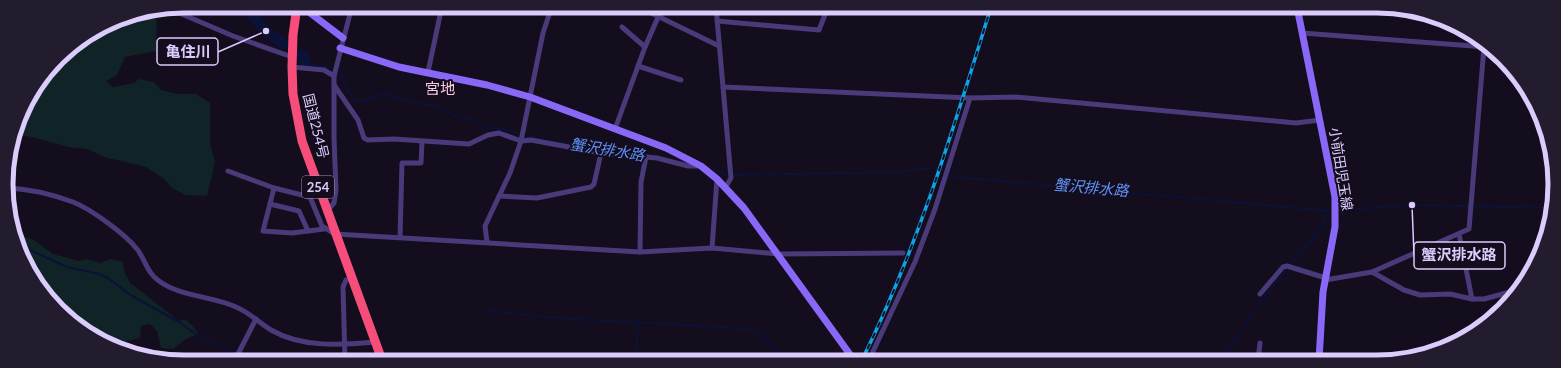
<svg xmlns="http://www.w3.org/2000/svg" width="1561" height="368" viewBox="0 0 1561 368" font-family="Lato,'Noto Sans JP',sans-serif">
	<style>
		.green { fill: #102327 }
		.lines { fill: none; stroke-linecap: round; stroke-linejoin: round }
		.stream { stroke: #0b1238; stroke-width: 2 }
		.river { stroke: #0b1238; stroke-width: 11 }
		.street { stroke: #4a3a7a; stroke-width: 5 }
		.secondary { stroke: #8a68f7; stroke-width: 7 }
		.highway { stroke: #f64d7a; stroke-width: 9 }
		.rail-casing { stroke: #0ca3e8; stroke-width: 3.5 }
		.rail { stroke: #130d1d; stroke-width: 2; stroke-dasharray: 6; stroke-linecap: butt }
		.labels { text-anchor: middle; stroke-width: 4; stroke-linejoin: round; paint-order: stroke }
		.shield { fill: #130d1d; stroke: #9f93b9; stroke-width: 1 }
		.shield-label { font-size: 13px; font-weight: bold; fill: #dbccfc }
		.street-label { font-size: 14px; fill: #dbccfc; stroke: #130d1d }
		.neighbourhood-label { font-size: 15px; fill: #fccde1; stroke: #130d1d }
		.water-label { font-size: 15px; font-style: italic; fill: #5f91f7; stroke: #130d1d }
		.rim { fill: none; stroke: #dbccfc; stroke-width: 5 }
		.leader { fill: none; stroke: #dbccfc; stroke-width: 1.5 }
		.callout-dot { fill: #dbccfc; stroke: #130d1d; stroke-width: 1.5 }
		.callout { fill: #130d1d; stroke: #dbccfc; stroke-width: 1.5 }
		.callout-label { font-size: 15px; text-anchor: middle; font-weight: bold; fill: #dbccfc }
	</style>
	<rect width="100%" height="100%" fill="#130d1d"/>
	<g class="green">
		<path d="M 157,11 L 156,51 L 125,57 L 117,75 L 106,81 L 113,87 L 134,83 L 139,79 L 154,82 L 161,90 L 178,94 L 196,94 L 210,103 L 210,143 L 215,162 L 207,196 L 185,195 L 172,188 L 163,178 L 146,167 L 104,157 L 87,149 L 68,147 L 32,137 L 16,135 L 24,105 L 66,50 L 116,19 Z"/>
		<path d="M 13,223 L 23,236 L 34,240 L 53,254 L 79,261 L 86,259 L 101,263 L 110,259 L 123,262 L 124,271 L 130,283 L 179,321 L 185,319 L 192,325 L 198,334 L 186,339 L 173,349 L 161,348 L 157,331 L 150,324 L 141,326 L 140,338 L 122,342 L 109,343 L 95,338 L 43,293 L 15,241 Z"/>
	</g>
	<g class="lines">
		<g class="stream">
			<path d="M 306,63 L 331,68"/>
			<path d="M 340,72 L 349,93 L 354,100 L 364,101 L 383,94 L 416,103 L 438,106 L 455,116 L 470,119 L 486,128 L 503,129 L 518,134"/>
			<path d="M 527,137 L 608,151"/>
			<path d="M 678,161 L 687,163"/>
			<path d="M 714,170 L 728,174"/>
			<path d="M 948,174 L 956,177 L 1329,211 L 1317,234 L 1291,264"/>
			<path d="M 734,175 L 901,172 L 931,168"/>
			<path d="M 1343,210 L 1412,205 L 1553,208"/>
			<path d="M 17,244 L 67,267 L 100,274 L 108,278 L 132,296 L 179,322 L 204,340 L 213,341 L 236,354"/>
			<path d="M 488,311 L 571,319 L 724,327 L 757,331 L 787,360"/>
			<path d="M 636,360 L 638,322"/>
			<path d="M 972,360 L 980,358 L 1008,360"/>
			<path d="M 1221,360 L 1263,298 L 1287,269"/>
		</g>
		<g class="river">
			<path d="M 244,6 L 266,31 L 284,44"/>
			<path d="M 302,55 L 306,63"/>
		</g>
		<g class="street">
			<path d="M 639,7 L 719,46"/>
			<path d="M 716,7 L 731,178 L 725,188"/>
			<path d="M 170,9 L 233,36 L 292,57"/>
			<path d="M 717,21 L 819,30 L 828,7"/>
			<path d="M 622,27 L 645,47"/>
			<path d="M 1302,33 L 1486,47"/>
			<path d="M 638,66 L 681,80"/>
			<path d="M 292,67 L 324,70 L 334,76"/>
			<path d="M 428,72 L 442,6"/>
			<path d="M 334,85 L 358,120 L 364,138 L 368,140 L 394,139 L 469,144 L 488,135 L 499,133 L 521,141 L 531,140 L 601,153 L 657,158 L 688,166 L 700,166"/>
			<path d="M 723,87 L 970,98 L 1016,97 L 1296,123 L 1320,120"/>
			<path d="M 615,129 L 645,47 L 659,15"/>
			<path d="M 228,171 L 274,188 L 310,197 L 322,226 L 335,234 L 640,252 L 712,248 L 778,254 L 903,253"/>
			<path d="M 8,188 C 29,189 54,195 73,202 C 91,209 125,234 137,249 C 145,259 147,273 159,281 C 181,297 212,296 236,307 C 249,312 259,323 271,330 C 302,348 341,345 375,342"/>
			<path d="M 274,188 L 263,231 L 292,233 L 324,229"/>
			<path d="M 499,196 L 537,198 L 591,187 L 594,184 L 601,153"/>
			<path d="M 270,204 L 299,211 L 308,231"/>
			<path d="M 327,211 L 334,203 L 336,190 L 334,138 L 334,76 L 352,6"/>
			<path d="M 1459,234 L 1472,299"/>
			<path d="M 400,237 L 402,163 L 421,163 L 422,142"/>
			<path d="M 487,242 L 485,226 L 510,173 L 521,141 L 543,33 L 552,6"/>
			<path d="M 712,248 L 717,179"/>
			<path d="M 640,252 L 641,182 L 646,157"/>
			<path d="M 1372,272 L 1404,290 L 1420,295 L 1450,294 L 1472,299 L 1484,299 L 1517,290"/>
			<path d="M 1325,280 L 1372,272 L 1469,229 L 1484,47"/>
			<path d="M 1260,294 L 1283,267 L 1287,266 L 1326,278"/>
			<path d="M 237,360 L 238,354 L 256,319"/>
			<path d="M 345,360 L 343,287 L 346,280 L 351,278"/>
			<path d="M 869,360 L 915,262 L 935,209 L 970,98"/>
			<path d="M 1258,360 L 1260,343"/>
		</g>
		<g class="secondary">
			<path d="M 301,6 L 343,38"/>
			<path d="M 1297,7 L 1335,197 L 1335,227 L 1323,292 L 1319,360"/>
			<path d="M 340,48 L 399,67 L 487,85 L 530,97 L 666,148 L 701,166 L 717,179 L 744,208 L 854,360"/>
		</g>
		<path class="highway" d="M 297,6 L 293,35 L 292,67 L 293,94 L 302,141 L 382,360"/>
		<g class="rail-casing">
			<path id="rail" d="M 862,360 C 918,247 954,127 991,7"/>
		</g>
		<use href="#rail" class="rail"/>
	</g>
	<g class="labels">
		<rect class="shield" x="302" y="176" width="32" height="22" rx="3"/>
		<g class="shield-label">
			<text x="318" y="192">254</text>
		</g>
		<g class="street-label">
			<text transform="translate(316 126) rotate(76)" y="5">国道254号</text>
			<text transform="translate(1341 169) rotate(81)" y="5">小前田児玉線</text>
		</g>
		<g class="neighbourhood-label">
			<text x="440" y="94">宮地</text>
		</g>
		<g class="water-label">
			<text transform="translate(607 150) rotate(9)" y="5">蟹沢排水路</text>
			<text transform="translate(1091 188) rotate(5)" y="5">蟹沢排水路</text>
		</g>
	</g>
	<path d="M0 0H1561V368H0ZM184 13H1377A171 171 0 0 1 1548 184V184A171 171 0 0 1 1377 355H184A171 171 0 0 1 13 184V184A171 171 0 0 1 184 13Z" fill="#231c2f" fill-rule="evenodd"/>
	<path class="rim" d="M184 13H1377A171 171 0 0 1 1548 184V184A171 171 0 0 1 1377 355H184A171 171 0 0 1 13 184V184A171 171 0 0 1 184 13Z"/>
	<path class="leader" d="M266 31L218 52M1412 205L1414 255"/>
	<g class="callout-dot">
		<circle cx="266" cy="31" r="4"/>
		<circle cx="1412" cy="205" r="4"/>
	</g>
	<g class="callout">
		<rect x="157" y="38" width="61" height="27" rx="4"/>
		<rect x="1414" y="242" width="91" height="27" rx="4"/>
	</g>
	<g class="callout-label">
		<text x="188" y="57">亀住川</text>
		<text x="1459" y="260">蟹沢排水路</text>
	</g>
</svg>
